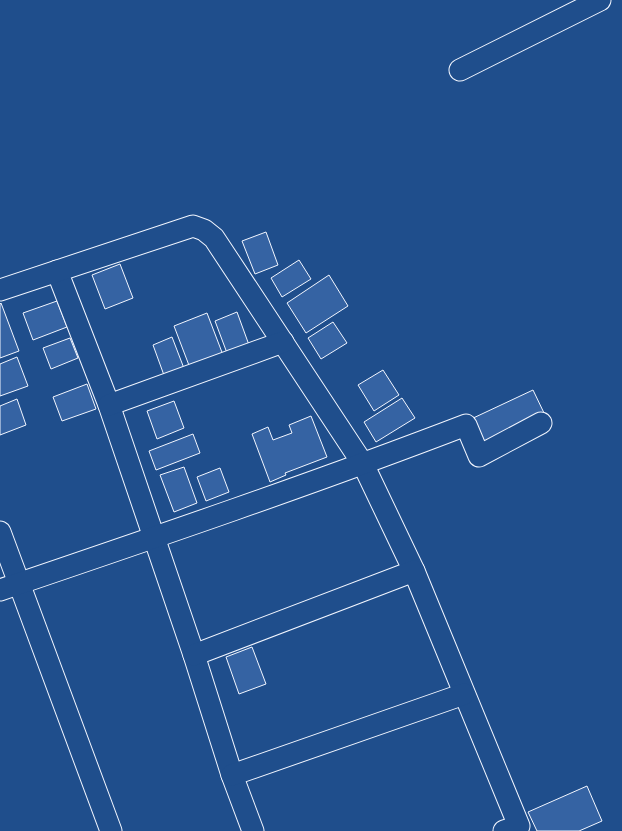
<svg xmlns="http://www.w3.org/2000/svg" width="622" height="831" viewBox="0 0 622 831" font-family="'Nunito Sans',sans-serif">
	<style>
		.building { fill: #3563a3; stroke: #f2f6ff }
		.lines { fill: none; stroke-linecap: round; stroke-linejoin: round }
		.street-casing { stroke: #f2f6ff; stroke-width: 23 }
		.street { stroke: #1f4e8c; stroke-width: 21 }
	</style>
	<rect width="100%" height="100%" fill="#1f4e8c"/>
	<g class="building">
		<path d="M 266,232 L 278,265 L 255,274 L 242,241 Z"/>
		<path d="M 299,260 L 311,279 L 282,297 L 271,278 Z"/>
		<path d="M 120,264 L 133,298 L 105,309 L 92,275 Z"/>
		<path d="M 329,275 L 348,306 L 306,333 L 287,303 Z"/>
		<path d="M 57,301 L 67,327 L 33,340 L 23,313 Z"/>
		<path d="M 1,303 L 19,351 L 0,358 L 0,304 Z"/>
		<path d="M 237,312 L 249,345 L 227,353 L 215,321 Z"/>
		<path d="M 207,313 L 223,355 L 190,368 L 174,326 Z"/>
		<path d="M 333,322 L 347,343 L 321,359 L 308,338 Z"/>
		<path d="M 172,337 L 185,371 L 165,378 L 153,345 Z"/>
		<path d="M 70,338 L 78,358 L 51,369 L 43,348 Z"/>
		<path d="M 17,357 L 28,386 L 0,396 L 0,364 Z"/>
		<path d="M 383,370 L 399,395 L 374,411 L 358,385 Z"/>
		<path d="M 87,384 L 96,409 L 62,421 L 53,397 Z"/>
		<path d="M 533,390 L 545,415 L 481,445 L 469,420 Z"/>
		<path d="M 402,398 L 415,418 L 376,442 L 364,422 Z"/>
		<path d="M 17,399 L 26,425 L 0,435 L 0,406 Z"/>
		<path d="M 174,401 L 184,428 L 157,439 L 147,411 Z"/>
		<path d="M 311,416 L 327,457 L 285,473 L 286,475 L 270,482 L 252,434 L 268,427 L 273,440 L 292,433 L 289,425 Z"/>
		<path d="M 193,434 L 200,453 L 156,470 L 149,451 Z"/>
		<path d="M 184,467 L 197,503 L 174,512 L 160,475 Z"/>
		<path d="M 220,468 L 229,492 L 206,501 L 197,477 Z"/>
		<path d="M 252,647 L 266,684 L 239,694 L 226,657 Z"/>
		<path d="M 587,786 L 602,821 L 579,831 L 537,831 L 528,812 Z"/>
	</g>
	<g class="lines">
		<g class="street-casing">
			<g id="street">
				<path d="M 460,70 L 600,0"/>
				<path d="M 57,271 L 109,405 L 194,655 L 232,775 L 253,831"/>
				<path d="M 0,290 L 193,226 L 204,230 L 214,238 L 363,464 L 414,571 L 519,826 L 504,831"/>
				<path d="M 109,405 L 283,342"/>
				<path d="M 0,532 L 111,831"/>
				<path d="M 0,590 C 156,537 312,484 466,425 L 479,456 L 541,423"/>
				<path d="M 194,655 L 414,571"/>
				<path d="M 232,775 L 464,694"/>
			</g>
		</g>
		<use href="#street" class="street"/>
	</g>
</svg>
